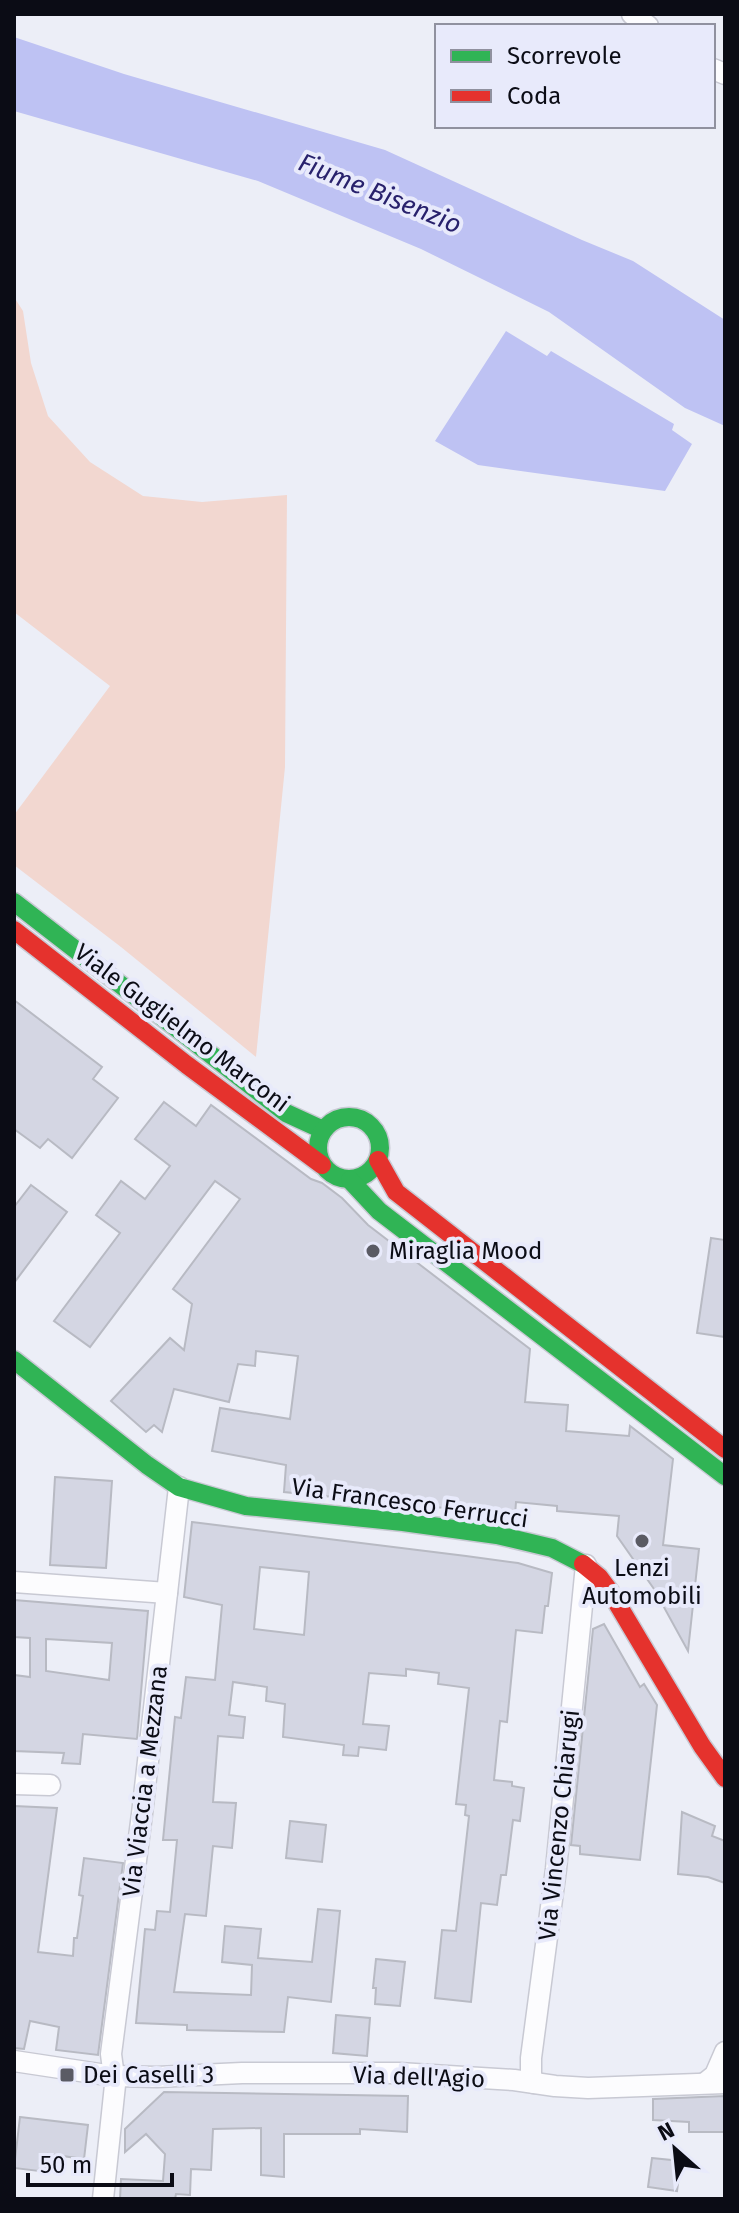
<svg xmlns="http://www.w3.org/2000/svg" width="739" height="2213" viewBox="0 0 739 2213" font-family="'Fira Sans',sans-serif">
	<style>
		.green { fill: #f2d7d0 }
		.water { fill: #bec2f3 }
		.building { fill: #d4d6e3; stroke: #b8bac3; stroke-width: 2; fill-rule: evenodd }
		.lines { fill: none; stroke-linecap: round; stroke-linejoin: round }
		.street-casing { stroke: #c8c9d3; stroke-width: 23 }
		.fast-casing { stroke: #c8c9d3; stroke-width: 21 }
		.jam-casing { stroke: #c8c9d3; stroke-width: 21 }
		.street { stroke: #fcfcfe; stroke-width: 20 }
		.fast { stroke: #30b455; stroke-width: 18 }
		.jam { stroke: #e5322d; stroke-width: 18 }
		.poi-dot { fill: #5a5b64; stroke: #e8eafb; stroke-width: 3 }
		.labels { text-anchor: middle; stroke-width: 8; stroke-linejoin: round; paint-order: stroke }
		.street-label { font-size: 24px; fill: #0b0c15; stroke: #e8eafb }
		.poi-label { font-size: 24px; fill: #0b0c15; stroke: #e8eafb; text-anchor: start }
		.water-label { font-size: 26px; font-style: italic; fill: #28216c; stroke: #e8eafb }
	</style>
	<rect width="100%" height="100%" fill="#eceef7"/>
	<path class="green" d="M 14,297 L 23,311 L 31,363 L 48,416 L 90,462 L 143,496 L 202,502 L 287,495 L 285,767 L 256,1057 L 121,947 L 14,865 L 14,815 L 110,686 L 14,612 Z"/>
	<g class="water">
		<path d="M 14,37 L 124,74 L 385,150 L 582,240 L 633,261 L 725,320 L 725,426 L 685,408 L 549,312 L 421,249 L 258,181 L 14,111 Z"/>
		<path d="M 506,331 L 547,356 L 551,351 L 674,424 L 672,430 L 692,444 L 665,491 L 478,465 L 435,441 Z"/>
	</g>
	<g class="building">
		<path d="M 14,1000 L 102,1067 L 93,1079 L 118,1098 L 72,1158 L 48,1139 L 40,1148 L 14,1129 Z"/>
		<path d="M 164,1102 L 196,1126 L 211,1105 L 311,1179 L 322,1183 L 342,1198 L 368,1225 L 530,1349 L 525,1402 L 568,1405 L 566,1431 L 629,1436 L 630,1426 L 673,1459 L 663,1545 L 699,1549 L 688,1651 L 654,1589 L 617,1536 L 619,1516 L 557,1511 L 557,1506 L 516,1502 L 515,1515 L 284,1492 L 286,1465 L 212,1451 L 220,1408 L 290,1419 L 298,1356 L 256,1351 L 255,1366 L 238,1364 L 229,1402 L 174,1389 L 162,1432 L 154,1425 L 146,1432 L 111,1401 L 170,1338 L 184,1350 L 192,1304 L 173,1289 L 240,1199 L 215,1181 L 90,1347 L 54,1321 L 120,1233 L 96,1215 L 121,1181 L 145,1199 L 170,1166 L 135,1139 Z"/>
		<path d="M 31,1185 L 67,1212 L 14,1283 L 14,1207 Z"/>
		<path d="M 711,1238 L 725,1240 L 725,1337 L 697,1333 Z"/>
		<path d="M 55,1477 L 112,1481 L 106,1568 L 50,1565 Z"/>
		<path d="M 192,1522 L 466,1556 L 518,1563 L 552,1573 L 548,1606 L 545,1606 L 542,1633 L 516,1630 L 507,1722 L 500,1721 L 494,1780 L 512,1782 L 512,1786 L 524,1788 L 520,1821 L 513,1820 L 506,1875 L 501,1875 L 497,1905 L 481,1903 L 471,2002 L 435,1998 L 442,1930 L 456,1931 L 469,1816 L 465,1815 L 466,1805 L 456,1804 L 469,1688 L 438,1684 L 439,1673 L 406,1669 L 406,1676 L 369,1673 L 363,1724 L 389,1726 L 386,1750 L 359,1747 L 358,1756 L 343,1755 L 344,1745 L 283,1737 L 285,1704 L 266,1701 L 267,1687 L 233,1682 L 229,1715 L 245,1717 L 243,1738 L 218,1736 L 213,1802 L 236,1803 L 232,1848 L 213,1846 L 206,1916 L 185,1914 L 174,1992 L 251,1995 L 252,1965 L 222,1962 L 225,1926 L 261,1929 L 258,1958 L 312,1962 L 318,1909 L 340,1911 L 331,2002 L 288,1997 L 284,2032 L 187,2030 L 187,2025 L 136,2023 L 145,1929 L 155,1930 L 157,1911 L 170,1912 L 177,1840 L 163,1840 L 175,1717 L 181,1718 L 186,1677 L 215,1680 L 222,1605 L 184,1597 ZM 260,1567 L 309,1572 L 304,1635 L 254,1629 Z"/>
		<path d="M 14,1600 L 148,1611 L 137,1739 L 83,1734 L 80,1764 L 62,1763 L 64,1753 L 14,1751 L 14,1675 L 30,1677 L 30,1638 L 14,1637 ZM 46,1639 L 112,1643 L 109,1680 L 46,1671 Z"/>
		<path d="M 604,1624 L 640,1687 L 644,1684 L 657,1705 L 640,1860 L 580,1854 L 580,1846 L 571,1845 L 593,1629 Z"/>
		<path d="M 14,1806 L 57,1808 L 38,1952 L 73,1956 L 74,1938 L 77,1938 L 83,1896 L 79,1895 L 84,1858 L 123,1863 L 98,2055 L 56,2050 L 59,2027 L 30,2021 L 24,2049 L 14,2048 Z"/>
		<path d="M 682,1812 L 715,1826 L 712,1836 L 725,1841 L 725,1883 L 708,1877 L 678,1874 Z"/>
		<path d="M 290,1821 L 326,1825 L 322,1862 L 286,1858 Z"/>
		<path d="M 376,1959 L 405,1962 L 400,2006 L 375,2004 L 376,1988 L 373,1988 Z"/>
		<path d="M 336,2015 L 370,2018 L 367,2056 L 333,2053 Z"/>
		<path d="M 164,2092 L 408,2096 L 407,2132 L 360,2129 L 360,2134 L 284,2134 L 284,2177 L 261,2175 L 261,2128 L 213,2129 L 211,2170 L 191,2169 L 190,2195 L 176,2194 L 175,2199 L 120,2199 L 121,2179 L 163,2181 L 165,2154 L 146,2134 L 125,2152 L 125,2129 Z"/>
		<path d="M 725,2096 L 725,2132 L 689,2132 L 689,2122 L 653,2120 L 653,2099 Z"/>
		<path d="M 20,2117 L 88,2125 L 84,2159 L 48,2154 L 47,2172 L 14,2168 Z"/>
		<path d="M 652,2158 L 681,2161 L 677,2191 L 648,2187 Z"/>
	</g>
	<g class="lines">
		<g class="street-casing">
			<g id="street">
				<path d="M 632,14 L 648,26"/>
				<path d="M 713,69 L 725,74"/>
				<path d="M 14,1582 L 167,1593"/>
				<path d="M 14,1784 L 50,1785"/>
				<path d="M 14,2061 L 113,2076 L 157,2077 L 242,2073 L 399,2073 L 514,2080 L 555,2086 L 588,2088 L 725,2083"/>
				<path d="M 534,2083 L 531,2075 L 531,2058 L 556,1869 L 586,1565"/>
				<path d="M 705,2083 L 715,2075 L 725,2052"/>
				<path d="M 103,2199 L 115,2085 L 111,2054 L 142,1814 L 179,1487"/>
			</g>
		</g>
		<g class="fast-casing">
			<g id="fast">
				<path d="M 14,902 L 286,1113 L 323,1130"/>
				<circle cx="349" cy="1148" r="31"/>
				<path d="M 350,1180 L 379,1211 L 725,1476"/>
				<path d="M 14,1360 L 147,1465 L 179,1487 L 246,1506 L 403,1522 L 497,1535 L 552,1548 L 583,1564"/>
			</g>
		</g>
		<g class="jam-casing">
			<g id="jam">
				<path d="M 14,930 L 187,1065 L 322,1165"/>
				<path d="M 378,1160 L 396,1192 L 725,1449"/>
				<path d="M 583,1564 L 599,1577 L 611,1593 L 702,1746 L 725,1778"/>
			</g>
		</g>
		<use href="#street" class="street"/>
		<use href="#fast" class="fast"/>
		<use href="#jam" class="jam"/>
	</g>
	<g class="poi-dot">
		<circle cx="373" cy="1251" r="8"/>
		<circle cx="642" cy="1541" r="8"/>
		<rect x="59" y="2067" width="16" height="16" rx="4"/>
	</g>
	<g class="labels">
		<g class="street-label">
			<text transform="translate(182 1028) rotate(37)" y="8">Viale Guglielmo Marconi</text>
			<text transform="translate(410 1503) rotate(8)" y="8">Via Francesco Ferrucci</text>
			<text transform="translate(145 1781) rotate(-83)" y="8">Via Viaccia a Mezzana</text>
			<text transform="translate(559 1825) rotate(-84)" y="8">Via Vincenzo Chiarugi</text>
			<text transform="translate(419 2077) rotate(2)" y="8">Via dell'Agio</text>
		</g>
		<g class="poi-label">
			<text x="389" y="1259">Miraglia Mood</text>
			<text x="642" y="1576" text-anchor="middle">Lenzi<tspan x="642" dy="28">Automobili</tspan></text>
			<text x="83" y="2083">Dei Caselli 3</text>
		</g>
		<g class="water-label">
			<text transform="translate(380 193) rotate(22)" y="9">Fiume Bisenzio</text>
		</g>
	</g>
	<rect width="739" height="2213" fill="none" stroke="#0b0c15" stroke-width="32"/>
	<rect x="435" y="24" width="280" height="104" fill="#e8eafb" stroke="#90919f" stroke-width="2"/>
	<rect x="451" y="50" width="40" height="12" fill="#30b455" stroke="#90919f" stroke-width="2"/>
	<text x="507" y="64" font-size="24" fill="#0b0c15">Scorrevole</text>
	<rect x="451" y="90" width="40" height="12" fill="#e5322d" stroke="#90919f" stroke-width="2"/>
	<text x="507" y="104" font-size="24" fill="#0b0c15">Coda</text>
	<g transform="translate(675 2149) rotate(333)" stroke="#e8eafb" stroke-width="6" paint-order="stroke">
	<path d="M0-6L14 30L0 20L-14 30Z" fill="#0b0c15"/>
	<text y="-12" font-size="22" font-weight="bold" text-anchor="middle" fill="#0b0c15">N</text>
	</g>
	<path d="M28 2173v12h144v-12" fill="none" stroke="#0b0c15" stroke-width="4"/>
	<text x="40" y="2173" font-size="24" fill="#0b0c15" stroke="#e8eafb" stroke-width="6" paint-order="stroke">50 m</text>
</svg>
